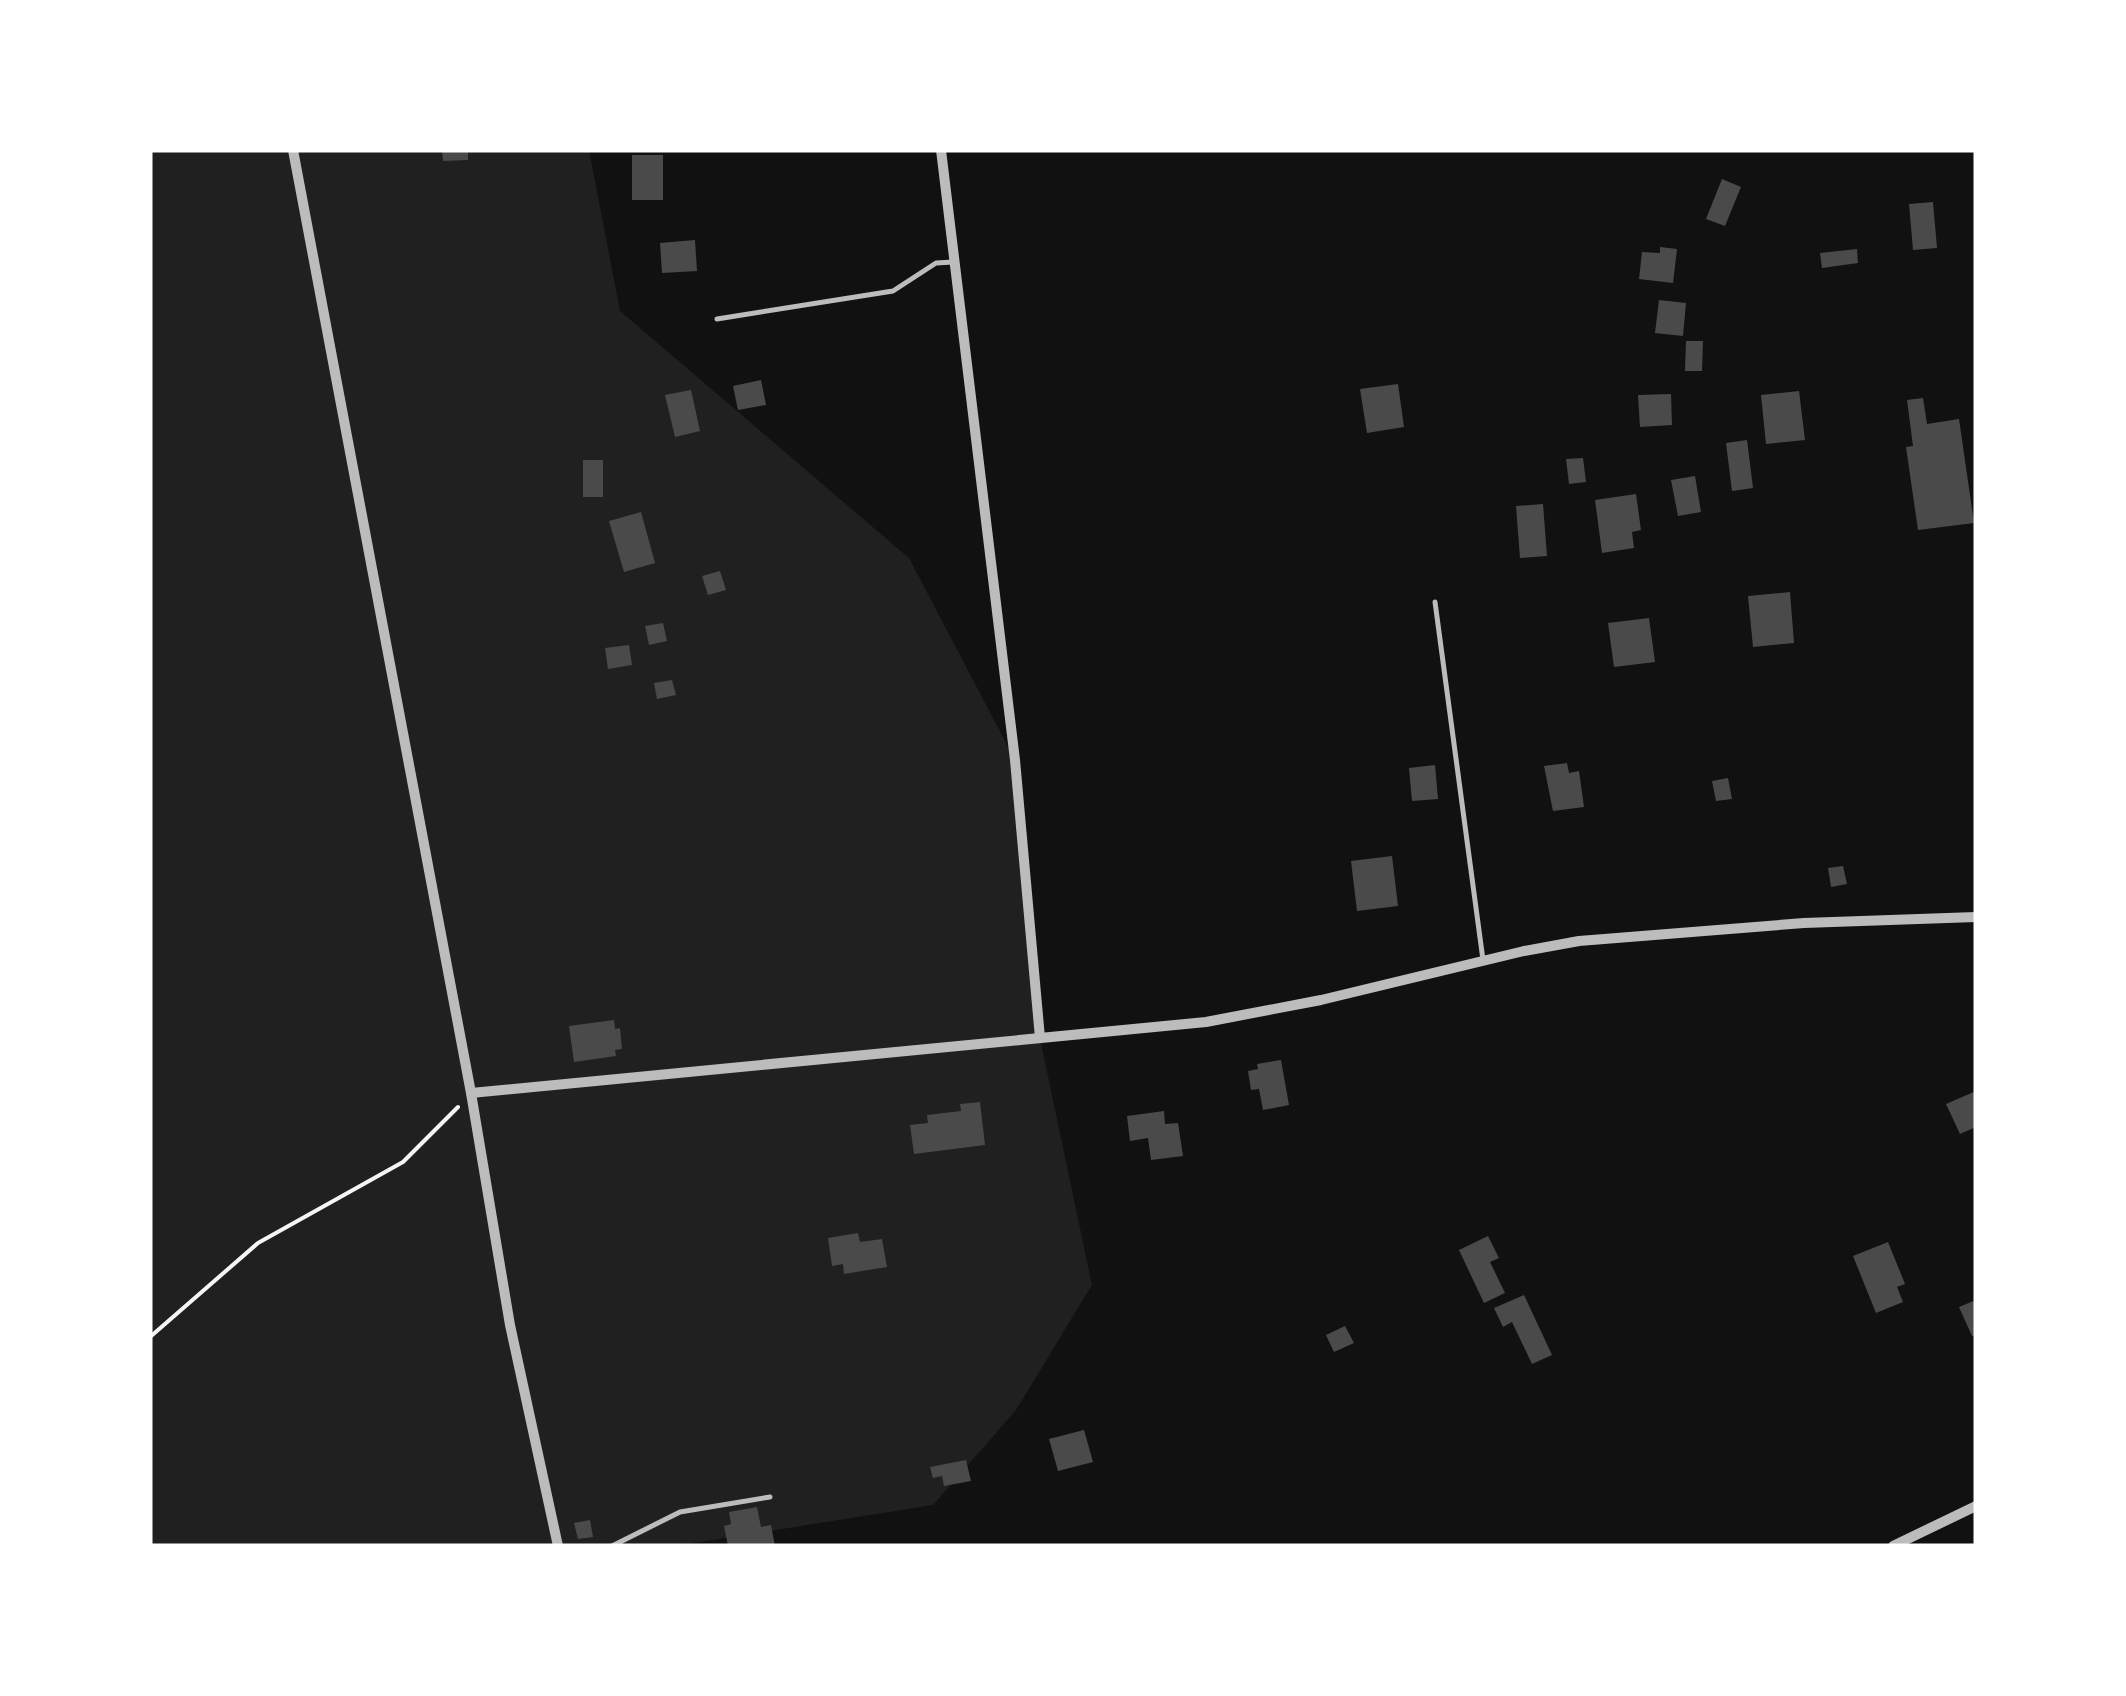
<svg xmlns="http://www.w3.org/2000/svg" width="2126" height="1696" viewBox="0 0 2126 1696" font-family="Rubik,sans-serif">
	<style>
		.green { fill: #202020 }
		.building { fill: #4a4a4a }
		.lines { fill: none; stroke-linecap: round; stroke-linejoin: round }
		.path { stroke: #f5f5f5; stroke-width: 4 }
		.service { stroke: #bcbcbc; stroke-width: 5 }
		.minor { stroke: #bcbcbc; stroke-width: 10 }
	</style>
	<rect width="100%" height="100%" fill="#111"/>
	<path class="green" d="M 150,150 L 589,150 L 620,311 L 909,558 L 1015,760 L 1040,1038 L 1092,1285 L 1016,1410 L 933,1505 L 675,1546 L 150,1546 Z"/>
	<g class="building">
		<path d="M 442,150 L 468,150 L 468,160 L 443,161 Z"/>
		<rect x="632" y="155" width="31" height="45"/>
		<path d="M 1722,179 L 1741,187 L 1725,226 L 1706,219 Z"/>
		<path d="M 1933,202 L 1937,248 L 1913,250 L 1909,204 Z"/>
		<path d="M 695,240 L 697,271 L 662,273 L 660,243 Z"/>
		<path d="M 1660,247 L 1677,249 L 1673,283 L 1639,279 L 1642,252 L 1660,253 Z"/>
		<path d="M 1857,249 L 1858,263 L 1822,268 L 1820,253 Z"/>
		<path d="M 1659,300 L 1686,303 L 1683,336 L 1655,333 Z"/>
		<path d="M 1686,341 L 1703,341 L 1702,371 L 1685,371 Z"/>
		<path d="M 761,380 L 766,405 L 738,410 L 733,386 Z"/>
		<path d="M 1398,384 L 1404,427 L 1367,433 L 1360,389 Z"/>
		<path d="M 691,390 L 700,431 L 675,437 L 665,395 Z"/>
		<path d="M 1799,391 L 1805,440 L 1766,444 L 1761,395 Z"/>
		<path d="M 1671,394 L 1672,425 L 1640,427 L 1638,395 Z"/>
		<path d="M 1923,398 L 1927,424 L 1959,419 L 1974,523 L 1918,530 L 1906,447 L 1913,446 L 1907,400 Z"/>
		<path d="M 1747,440 L 1753,488 L 1732,491 L 1726,443 Z"/>
		<path d="M 1583,458 L 1586,482 L 1569,484 L 1566,459 Z"/>
		<rect x="583" y="460" width="20" height="37"/>
		<path d="M 1695,476 L 1701,512 L 1678,516 L 1671,480 Z"/>
		<path d="M 1636,494 L 1641,530 L 1632,532 L 1634,548 L 1602,553 L 1595,500 Z"/>
		<path d="M 1543,504 L 1547,556 L 1520,558 L 1516,506 Z"/>
		<path d="M 641,512 L 655,563 L 624,572 L 609,521 Z"/>
		<path d="M 720,571 L 726,590 L 708,595 L 702,576 Z"/>
		<path d="M 1790,592 L 1794,643 L 1753,647 L 1748,596 Z"/>
		<path d="M 1649,618 L 1655,662 L 1614,667 L 1608,623 Z"/>
		<path d="M 663,623 L 667,641 L 649,645 L 645,626 Z"/>
		<path d="M 629,645 L 632,665 L 608,669 L 605,648 Z"/>
		<path d="M 672,680 L 676,695 L 657,699 L 654,683 Z"/>
		<path d="M 1567,763 L 1569,773 L 1579,771 L 1584,807 L 1553,811 L 1544,766 Z"/>
		<path d="M 1435,765 L 1438,799 L 1412,801 L 1409,768 Z"/>
		<path d="M 1728,778 L 1732,799 L 1716,801 L 1712,781 Z"/>
		<path d="M 1392,856 L 1398,906 L 1357,911 L 1351,861 Z"/>
		<path d="M 1843,866 L 1847,884 L 1831,887 L 1828,868 Z"/>
		<path d="M 614,1020 L 615,1029 L 620,1028 L 622,1049 L 615,1050 L 616,1056 L 574,1062 L 569,1026 Z"/>
		<path d="M 1281,1060 L 1289,1105 L 1263,1110 L 1259,1089 L 1251,1090 L 1248,1071 L 1258,1069 L 1257,1064 Z"/>
		<path d="M 1976,1091 L 1976,1127 L 1960,1134 L 1946,1104 Z"/>
		<path d="M 980,1102 L 985,1145 L 914,1154 L 910,1125 L 928,1123 L 927,1115 L 961,1111 L 960,1104 Z"/>
		<path d="M 1164,1111 L 1165,1124 L 1178,1123 L 1183,1156 L 1151,1160 L 1148,1138 L 1130,1141 L 1127,1116 Z"/>
		<path d="M 858,1233 L 860,1242 L 882,1239 L 887,1267 L 844,1274 L 843,1264 L 832,1266 L 828,1238 Z"/>
		<path d="M 1488,1236 L 1499,1258 L 1490,1262 L 1505,1293 L 1484,1303 L 1459,1250 Z"/>
		<path d="M 1888,1242 L 1905,1284 L 1897,1287 L 1903,1302 L 1876,1313 L 1853,1256 Z"/>
		<path d="M 1524,1295 L 1552,1355 L 1532,1364 L 1512,1322 L 1503,1327 L 1494,1308 Z"/>
		<path d="M 1976,1300 L 1976,1335 L 1972,1336 L 1959,1307 Z"/>
		<path d="M 1345,1326 L 1354,1343 L 1334,1352 L 1326,1335 Z"/>
		<path d="M 1084,1430 L 1093,1462 L 1058,1471 L 1049,1439 Z"/>
		<path d="M 966,1460 L 971,1481 L 944,1486 L 942,1476 L 933,1478 L 930,1467 Z"/>
		<path d="M 757,1507 L 761,1527 L 771,1525 L 775,1546 L 728,1546 L 724,1526 L 731,1524 L 729,1512 Z"/>
		<path d="M 590,1520 L 593,1537 L 578,1539 L 574,1523 Z"/>
	</g>
	<g class="lines">
		<path class="path" d="M 150,1337 L 258,1243 L 403,1162 L 458,1107"/>
		<g class="service">
			<path d="M 717,319 L 893,291 L 936,263 L 953,262"/>
			<path d="M 1435,602 L 1483,960"/>
			<path d="M 612,1546 L 680,1512 L 770,1497"/>
		</g>
		<g class="minor">
			<path d="M 293,150 L 471,1093 L 510,1325 L 558,1546"/>
			<path d="M 941,150 L 1015,760 L 1040,1038"/>
			<path d="M 471,1093 L 1206,1022 L 1321,1000 L 1524,951 L 1579,941 L 1804,923 L 1976,917"/>
			<path d="M 1893,1546 L 1976,1506"/>
		</g>
	</g>
	<rect width="2126" height="1696" fill="none" stroke="#ffffff" stroke-width="305"/>
</svg>
